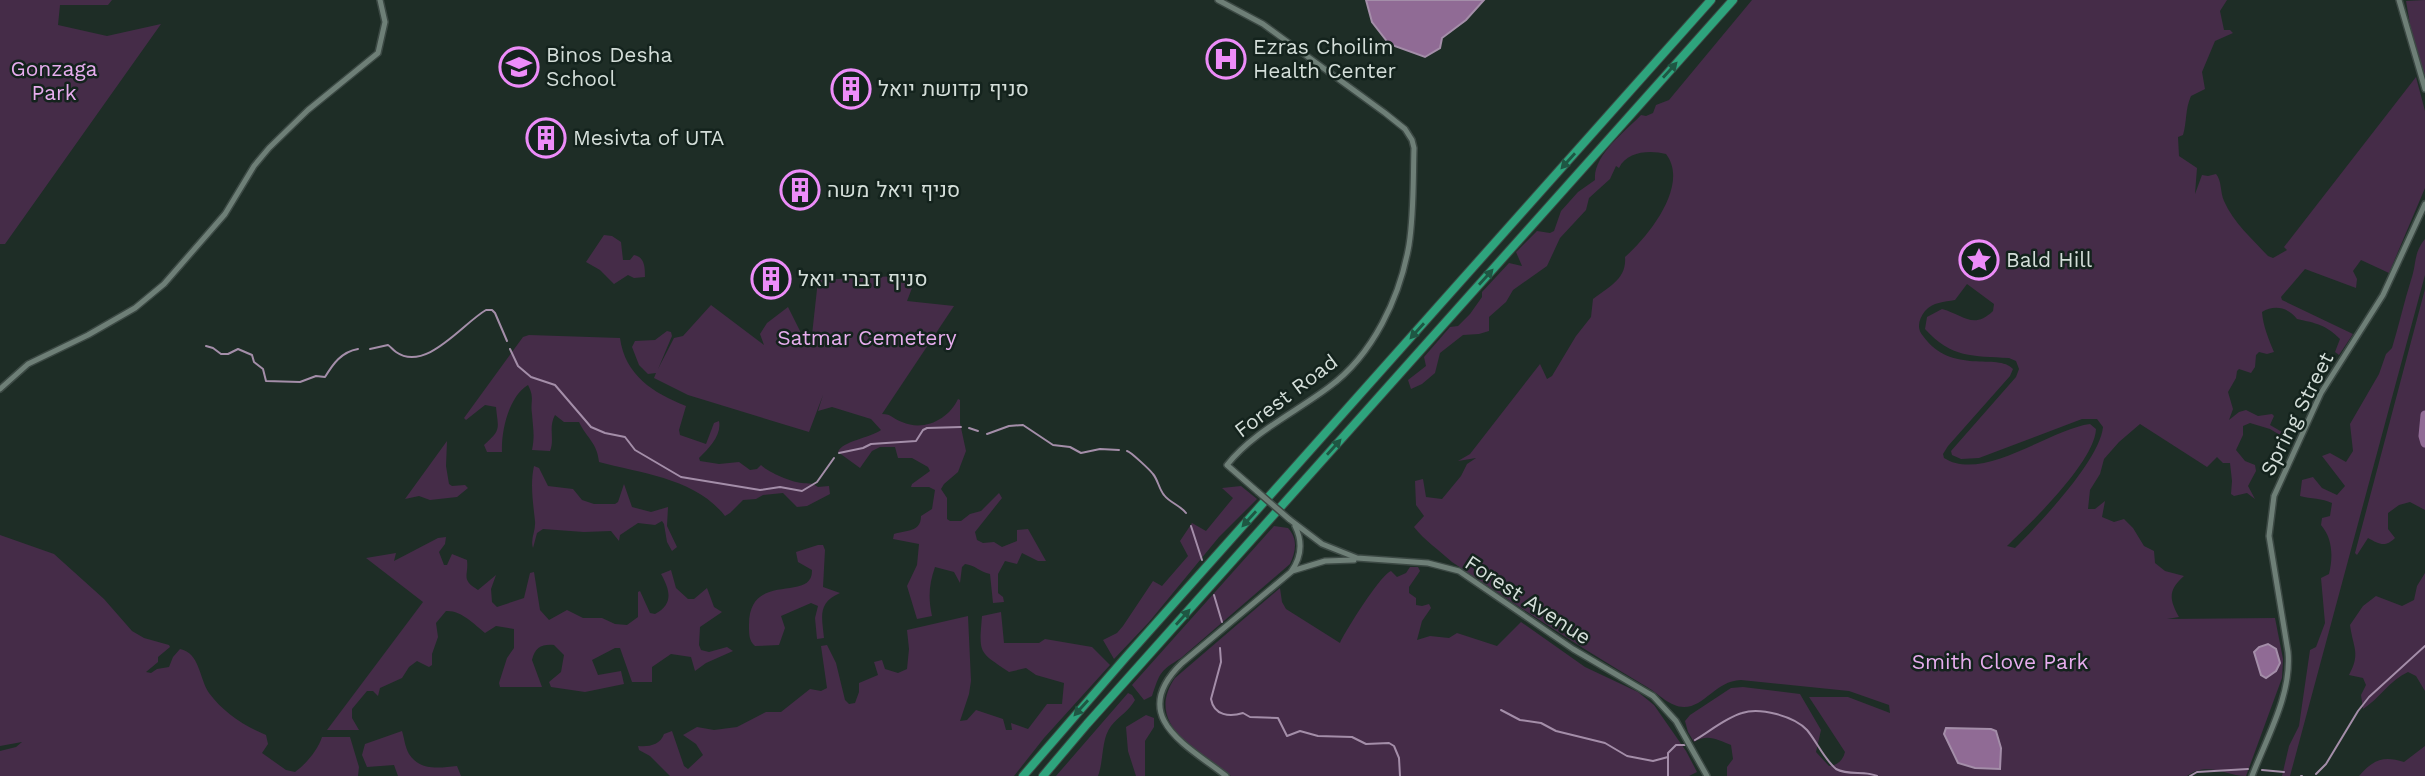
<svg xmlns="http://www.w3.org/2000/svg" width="2425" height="776" viewBox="0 0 2425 776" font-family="'Work Sans',Heebo,sans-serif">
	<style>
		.green { fill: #452c48; fill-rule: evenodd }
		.water { fill: #906b95; stroke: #a48ea9; stroke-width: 2 }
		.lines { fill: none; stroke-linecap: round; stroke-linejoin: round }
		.stream { stroke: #a48ea9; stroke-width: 2 }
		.river { stroke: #906b95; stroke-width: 9 }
		.minor-casing { stroke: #3c4944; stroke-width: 8 }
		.highway-casing { stroke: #3c4944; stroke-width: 10 }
		.minor { stroke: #6e7f77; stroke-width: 5 }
		.highway { stroke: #2ea47d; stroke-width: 8 }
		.minor-bridge-casing { stroke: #3c4944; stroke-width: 8; stroke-linecap: butt }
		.minor-bridge { stroke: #6e7f77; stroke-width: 5 }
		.oneway { fill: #1e5743 }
		.labels { text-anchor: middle; stroke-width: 5; stroke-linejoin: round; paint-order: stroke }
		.poi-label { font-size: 21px; fill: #d4ded9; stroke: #14231d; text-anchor: start }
		.park-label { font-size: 21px; fill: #e7adee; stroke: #14231d }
		.street-label { font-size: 21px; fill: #d4ded9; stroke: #14231d }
	</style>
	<rect width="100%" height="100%" fill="#1e2d26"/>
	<g class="green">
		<path d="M 0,0 L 112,0 L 108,5 L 60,5 L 58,25 L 107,36 L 161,24 L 5,244 L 0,244 Z"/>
		<path d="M 1752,0 L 2227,0 L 2220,11 L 2224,30 L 2230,30 L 2233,33 L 2215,41 L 2202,72 L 2205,89 L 2191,96 C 2185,109 2187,122 2183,135 L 2178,137 L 2179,156 L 2197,168 L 2195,194 L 2202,175 L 2208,176 L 2216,174 C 2222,181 2220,192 2224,201 C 2233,222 2253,240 2268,256 L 2273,258 L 2287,250 L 2284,247 L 2416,77 L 2425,111 L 2425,188 L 2389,273 L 2361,260 L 2353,271 L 2357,279 L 2356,288 L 2305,269 L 2281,297 L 2282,300 L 2353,334 L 2339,355 L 2335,352 L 2340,339 C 2326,325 2316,323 2297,319 C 2289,308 2275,304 2262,312 C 2263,326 2269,340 2274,352 L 2267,354 L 2259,352 L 2256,355 L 2255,367 L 2251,373 L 2239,369 L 2237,371 L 2236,378 L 2228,392 L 2233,409 L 2229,420 L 2239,412 L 2246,410 L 2258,416 L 2272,414 L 2274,416 L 2270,425 L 2282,432 L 2280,435 L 2270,429 L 2250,423 L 2243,426 L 2243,435 L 2236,450 L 2245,461 L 2255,465 L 2256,471 L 2248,486 L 2255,499 L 2247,493 L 2234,496 L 2231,494 L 2232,481 L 2230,463 L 2223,463 L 2217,457 L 2207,467 L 2140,424 L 2119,442 L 2104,459 L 2100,474 L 2090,490 L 2088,509 L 2095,509 L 2105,501 L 2102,517 L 2114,522 L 2124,519 L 2133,528 L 2144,546 L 2154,551 L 2155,563 L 2165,571 L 2184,576 C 2168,590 2169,599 2179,617 L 2167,619 L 2275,618 L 2283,659 L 2282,678 L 2246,776 C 2225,776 2208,761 2187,776 L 1727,776 L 1727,767 L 1733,759 L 1731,745 C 1718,740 1708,733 1694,742 L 1688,732 L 1685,721 L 1690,715 L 1731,688 L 1743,687 L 1800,694 L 1821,730 L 1816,752 L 1829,766 C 1838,765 1843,760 1845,752 L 1809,697 L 1848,697 L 1890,713 L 1889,705 L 1849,691 L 1741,680 C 1715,681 1705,707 1684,707 C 1670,707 1659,694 1647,687 C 1580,648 1516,605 1452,562 C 1439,550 1425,541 1414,527 L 1424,516 L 1416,505 L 1415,481 L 1423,479 L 1426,497 L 1442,499 L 1461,476 L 1467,464 L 1476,458 L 1458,461 L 1470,454 L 1540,364 L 1547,379 L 1552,376 L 1576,336 L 1591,317 L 1593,299 C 1608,287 1627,279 1625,257 C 1648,237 1690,185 1666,154 C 1650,150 1627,151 1619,168 L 1616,166 L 1610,179 L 1589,198 L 1586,210 L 1560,238 L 1547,266 L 1513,290 L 1506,302 L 1489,317 L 1489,331 L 1479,334 L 1463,335 L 1440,353 L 1435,373 L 1422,384 L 1411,389 L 1408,380 L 1426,366 L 1424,357 L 1450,327 L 1458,326 L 1470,314 L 1482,297 L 1482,292 L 1509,263 L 1522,266 L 1516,252 L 1537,231 L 1550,233 L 1554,231 L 1561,211 L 1578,192 L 1595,180 C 1593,155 1625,132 1641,115 L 1646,116 L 1653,113 L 1656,105 L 1669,100 ZM 1967,284 L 1994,304 L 1993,311 C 1973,330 1964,315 1942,309 L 1927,317 L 1925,329 C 1951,358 1973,356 2009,358 L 2016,361 L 2019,369 L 2016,377 L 1951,451 L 1952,455 L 1961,459 L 1979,458 L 2082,419 L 2097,419 L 2103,427 C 2100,460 2039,524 2015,548 L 2007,546 C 2031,523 2095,461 2096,429 L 2090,424 C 2050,429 1983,483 1944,458 L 1943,454 L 1948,446 L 2010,376 L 2013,369 C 1998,352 1952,376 1923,336 C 1916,328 1919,319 1925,311 C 1933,302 1944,302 1955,300 Z"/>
		<path d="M 2425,0 L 2425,78 L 2411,30 L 2406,1 Z"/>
		<path d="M 604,235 L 612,236 L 621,242 L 623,260 L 630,260 L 634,255 C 645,257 645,268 645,277 L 634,278 L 628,275 L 614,284 L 600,270 L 586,262 Z"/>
		<path d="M 2425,239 L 2425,275 L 2290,776 L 2282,776 L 2289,746 L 2299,726 L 2310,650 L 2316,647 L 2325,623 L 2321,578 L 2329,574 C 2333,557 2333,539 2321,525 L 2322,518 L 2330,516 L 2332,503 C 2322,498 2311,499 2300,496 L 2302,480 L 2313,477 L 2322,488 L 2337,495 L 2345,486 L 2322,456 L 2330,453 L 2346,462 L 2353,451 L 2350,424 L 2379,374 L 2386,354 L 2392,348 C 2399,325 2404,302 2411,280 C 2417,263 2413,254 2425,239 Z"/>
		<path d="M 917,275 L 907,301 L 954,306 L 882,414 C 892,414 893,419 902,422 C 924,432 949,419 958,399 L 960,400 L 960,423 L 966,451 L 958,472 L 944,484 L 941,489 L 947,498 L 947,519 L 950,521 L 961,521 L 970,514 L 981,511 L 999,493 L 1002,498 L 975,532 L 977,540 L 983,543 L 994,542 L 1002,547 L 1017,541 L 1017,530 L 1028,529 L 1046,561 L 1038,561 L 1022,553 L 1017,564 L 1005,561 L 998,574 L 998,593 L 1003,597 L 1004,602 L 993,603 L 990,574 C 980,572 975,565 965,564 L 962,567 L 960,583 L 954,572 L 935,567 C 929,584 928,598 932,616 L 917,619 L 907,586 L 917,565 L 919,544 L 893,539 L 894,534 C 907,530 921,532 921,516 L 932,509 L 935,490 L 929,487 L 911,487 L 912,484 L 930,471 L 928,467 L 912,458 L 898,458 L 895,447 L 880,447 L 872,451 L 860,468 L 838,452 C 842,441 870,438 881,430 L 871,419 L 832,407 L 818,411 L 823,395 L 809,432 L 688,395 L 654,378 L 656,373 L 648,374 L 639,365 L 632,347 L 635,341 L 655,340 L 667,331 L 671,332 L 672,336 L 658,369 L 674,338 L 683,336 L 711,305 L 764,345 L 760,334 L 767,323 L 788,307 L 800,331 L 801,343 L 811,344 L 818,280 Z"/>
		<path d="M 2425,289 L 2425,510 L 2410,502 L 2399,505 L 2388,513 L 2388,529 L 2395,538 C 2385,548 2379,544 2368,538 L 2357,555 L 2355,553 Z"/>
		<path d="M 529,335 L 620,338 C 625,375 653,393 686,406 L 679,430 L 680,435 L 706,444 L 714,423 L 719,421 C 722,435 709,448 699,458 L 700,461 L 719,464 L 739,462 L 750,470 L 757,469 L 761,465 C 768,472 791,482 802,483 C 809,484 811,482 818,487 L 829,486 L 830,494 L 807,506 L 797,507 L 783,493 L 763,495 L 756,499 L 743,500 L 730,513 L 725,516 C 695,478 643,474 599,462 C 597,442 587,439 579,422 L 564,422 L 555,415 C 548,428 555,439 550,451 L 532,450 C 535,436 533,428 532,414 C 530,402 535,398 528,385 C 509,396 501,431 502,452 L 487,452 L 484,445 C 502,429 498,429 496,407 L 485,405 L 466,420 L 464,418 L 523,337 Z"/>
		<path d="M 447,441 L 446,466 L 449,484 L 452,486 L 465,485 L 468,488 L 457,497 L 430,500 L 419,496 L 405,499 Z"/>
		<path d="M 534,466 L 539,468 L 548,486 L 573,489 L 582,500 L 594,504 L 615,504 L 618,502 L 624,484 L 632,507 L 651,512 L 668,507 L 667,526 L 677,547 L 672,551 L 667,542 L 664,524 L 662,521 L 655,525 L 638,523 L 620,535 L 619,541 L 611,531 L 584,532 L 543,529 L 537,533 L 533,548 C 530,539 536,531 535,521 C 533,502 530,484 534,466 Z"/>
		<path d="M 1241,486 L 1257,499 L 1219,537 L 1149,622 L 1114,659 L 1103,640 L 1117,633 L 1123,626 L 1153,581 L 1162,586 L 1188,556 L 1180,541 L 1192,523 L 1206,531 L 1233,498 L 1222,488 Z"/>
		<path d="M 1274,526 L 1288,528 C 1298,539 1296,551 1290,564 L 1181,658 C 1160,671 1160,672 1152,696 L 1144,700 L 1132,685 Z"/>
		<path d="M 0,535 L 54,554 L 104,599 L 132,631 L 144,638 L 169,645 L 170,647 L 158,657 L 158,662 L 146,672 L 151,673 L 157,669 L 169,667 L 173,657 L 180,649 C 200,653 199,678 209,693 C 223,712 244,726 266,735 L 268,744 L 262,753 L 286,770 L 295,772 C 306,764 318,750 322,737 L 350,737 L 359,767 L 358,776 L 0,776 L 0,751 L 16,747 L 22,742 L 0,746 Z"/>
		<path d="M 446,537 L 445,544 L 439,552 L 444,565 L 447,565 L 452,554 L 467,560 C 469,576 460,579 478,590 L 496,575 L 491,589 L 492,602 L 497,607 L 524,598 L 530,573 L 534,572 L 540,610 L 549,620 L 567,610 L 583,618 L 602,618 L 615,624 L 627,625 L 638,617 L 638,592 L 640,591 L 650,613 L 655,614 C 674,604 670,590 661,574 L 671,570 L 676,588 L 688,599 L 694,599 L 707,588 L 714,607 L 722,612 L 700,627 L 699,645 L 701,650 L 709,652 L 727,647 L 733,651 L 706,663 L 695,671 L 691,657 L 671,654 L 652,667 L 652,682 L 632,682 L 620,648 L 615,648 L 592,660 L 598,675 L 621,671 L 624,684 L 585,692 L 551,687 L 549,682 L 561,672 L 564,655 L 554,645 C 542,644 535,647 532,660 L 542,687 L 500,687 L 499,683 L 507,658 L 514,648 L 514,629 L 496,626 L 485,633 C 474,624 461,610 446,611 L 436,623 L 438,637 L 432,654 L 432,665 L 429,667 L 417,661 L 409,667 L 402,678 L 380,688 L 378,696 L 373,691 L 367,691 L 352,709 L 352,718 L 359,730 L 327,730 L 423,602 L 366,558 L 396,553 L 394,561 L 438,538 Z"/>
		<path d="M 818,545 L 823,545 L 825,550 L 823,587 L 840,593 C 817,603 822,617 824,638 L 817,639 L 815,618 L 818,606 L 811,603 L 781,616 L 785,628 L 779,645 L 755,646 C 749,641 749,634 749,626 C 748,569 813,604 812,570 L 798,562 L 796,552 Z"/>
		<path d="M 1410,567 L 1418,567 L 1420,571 L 1409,587 L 1409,593 L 1416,598 L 1416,605 L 1422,606 L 1429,604 L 1431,608 L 1422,621 L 1417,640 L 1430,636 L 1449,638 L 1457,633 L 1497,646 L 1521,622 L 1585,667 L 1638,692 L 1654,705 L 1686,751 L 1697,772 L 1689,776 L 1231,776 C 1199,752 1143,724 1175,678 L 1280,588 L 1282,602 L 1286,609 L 1340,643 C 1346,630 1381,574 1391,571 L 1397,577 L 1406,573 Z"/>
		<path d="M 2425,573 L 2425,691 L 2416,676 L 2408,672 C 2390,680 2379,699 2363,709 L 2361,695 L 2366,685 L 2363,678 L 2349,675 C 2361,653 2353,648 2350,625 L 2363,606 L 2376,596 L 2402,606 L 2414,600 L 2417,586 Z"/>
		<path d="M 1001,612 L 1004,643 L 1039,643 L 1045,639 L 1092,647 L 1110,665 L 1044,738 L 1014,776 L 670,776 L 650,756 L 639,750 L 638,746 C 649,747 660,745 664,734 L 672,731 L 684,766 L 688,769 L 703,755 L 696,744 L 683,735 L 697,727 L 714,730 L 737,727 L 766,712 L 781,712 L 810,689 L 821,691 L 827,688 L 821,646 L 827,645 L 836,663 L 845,700 L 849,704 L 855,703 L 859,692 L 859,683 L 878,675 L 874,662 L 882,660 L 885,669 L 898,673 L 907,669 L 909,649 L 907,630 L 968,616 L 971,681 L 969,694 L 960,721 L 967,720 L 976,710 L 1003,719 L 1006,730 L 1012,730 L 1011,723 L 1028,729 L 1047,704 L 1062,704 L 1064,683 L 1036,675 L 1026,668 L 1009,672 C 978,651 979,654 982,616 Z"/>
		<path d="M 1128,693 L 1132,695 L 1135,700 C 1129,711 1119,716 1111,726 C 1101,739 1104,760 1098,776 L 1056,776 Z"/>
		<path d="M 1146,715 L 1154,718 L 1154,727 L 1145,741 L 1145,776 L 1136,776 L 1128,751 L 1126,727 Z"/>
		<path d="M 402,731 C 404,737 405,747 409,754 C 420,771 439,768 457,766 L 461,776 L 398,776 L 394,765 L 367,767 L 362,755 L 365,744 Z"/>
		<path d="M 2425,746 L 2425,776 L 2359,776 C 2373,760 2383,755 2404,762 Z"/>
	</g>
	<g class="water">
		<path d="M 1366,0 L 1484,0 L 1466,20 L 1442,38 L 1440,48 L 1425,57 L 1389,44 L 1372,22 Z"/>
		<path d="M 2268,644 L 2276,649 L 2280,663 L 2276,671 L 2266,678 L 2261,675 L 2254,652 L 2259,647 Z"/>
		<path d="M 1946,728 L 1991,729 L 1996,731 L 2001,748 L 2000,769 L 1975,768 L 1958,763 L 1944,734 Z"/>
	</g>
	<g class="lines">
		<g class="stream">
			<path d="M 206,346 L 213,348 L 221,354 L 228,354 L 238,349 L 252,355 L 254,362 L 263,369 L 266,381 L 300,382 L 316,376 L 325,377 C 333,364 341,352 358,349"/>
			<path d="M 370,349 L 388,345 C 391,347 393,350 396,352 C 426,373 463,323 486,310 L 492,310 L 495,313 L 507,341"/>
			<path d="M 510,349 L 518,366 L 531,377 L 555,385 L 591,427 L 605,433 L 625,437 L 635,450 L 681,477 L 760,490 L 780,487 L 802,491 L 817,482 L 834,458"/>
			<path d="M 969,428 L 978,431"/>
			<path d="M 987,434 L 1009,426 L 1023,425 L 1053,445 L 1070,447 L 1081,453 L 1100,449 L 1119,450"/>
			<path d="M 1127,451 C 1131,452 1150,470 1153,474 C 1158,480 1159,489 1164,495 C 1170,503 1180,505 1186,513"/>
			<path d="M 839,453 L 863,448 L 871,444 L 916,441 L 923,430 L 927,428 L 961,427"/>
			<path d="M 1191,526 L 1202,560"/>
			<path d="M 1214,595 L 1222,622"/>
			<path d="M 1220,648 L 1221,662 L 1211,699 C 1214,716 1230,717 1243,713 L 1250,717 L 1278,718 L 1287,736 L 1300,731 L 1318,736 L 1352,737 L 1366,744 L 1389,743 L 1394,746 L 1399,758 L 1400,776"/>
			<path d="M 1501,710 L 1520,720 L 1541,723 L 1556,731 L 1605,743 L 1627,756 L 1653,761 L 1668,757"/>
			<path d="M 1695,740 C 1709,732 1725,718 1742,713 C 1760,707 1794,716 1807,730 C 1817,742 1824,759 1836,769 C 1849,776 1865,770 1877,776"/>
			<path d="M 2262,770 L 2284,772"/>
			<path d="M 2316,774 L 2326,764 L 2358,711 L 2369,697 L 2425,646"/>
			<path d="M 1668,776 L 1668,753 L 1676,745 L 1685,745"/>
			<path d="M 2190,776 L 2197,772 L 2248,769"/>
			<path d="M 2301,776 L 2302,776"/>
		</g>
		<path class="river" d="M 2425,415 L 2423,436 L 2425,443"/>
		<g class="minor-casing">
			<g id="minor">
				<path d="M 1218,0 L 1263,24 L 1385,113 L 1405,129 L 1412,140 L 1414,148 C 1413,180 1414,213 1409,245 C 1400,297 1373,355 1329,387 C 1296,412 1253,432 1227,465 L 1258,492"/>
				<path d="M 2399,0 L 2425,89"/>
				<path d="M 0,389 L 28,364 L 88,335 L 135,308 L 164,284 L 225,214 L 254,166 L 269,148 L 308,110 L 378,53 L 385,22 L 380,0"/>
				<path d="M 1289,519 L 1322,544 L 1357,558 L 1428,563 L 1459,571 L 1573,649 L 1653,696 L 1676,721 L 1707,776"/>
				<path d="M 1292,571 L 1325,561 L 1354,560"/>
				<path d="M 1226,776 C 1186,745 1127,716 1182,663 L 1291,572 C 1301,558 1303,542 1295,526"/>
				<path d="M 2252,776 C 2267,737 2292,694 2288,652 L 2269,536 L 2274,496 L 2321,393 L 2383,295 L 2425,204"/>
			</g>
		</g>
		<g class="highway-casing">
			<g id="highway">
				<path d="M 1023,776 L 1126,657 L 1711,0"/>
				<path d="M 1043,776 L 1087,724 L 1733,0"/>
			</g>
		</g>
		<use href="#minor" class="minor"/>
		<use href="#highway" class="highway"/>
		<g class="minor-bridge-casing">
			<path id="minor-bridge" d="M 1258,492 L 1289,519"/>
		</g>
		<use href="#minor-bridge" class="minor-bridge"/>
	</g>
	<defs><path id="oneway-solid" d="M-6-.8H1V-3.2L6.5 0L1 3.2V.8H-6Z" transform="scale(1.75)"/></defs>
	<g class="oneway">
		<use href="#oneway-solid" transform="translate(1670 70) rotate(-48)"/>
		<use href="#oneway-solid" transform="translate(1568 161) rotate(132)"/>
		<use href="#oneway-solid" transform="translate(1486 277) rotate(-48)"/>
		<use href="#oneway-solid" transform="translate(1417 331) rotate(132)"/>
		<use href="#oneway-solid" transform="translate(1334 447) rotate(-48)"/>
		<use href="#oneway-solid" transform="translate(1249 519) rotate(132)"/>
		<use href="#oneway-solid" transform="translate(1183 617) rotate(-48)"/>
		<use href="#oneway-solid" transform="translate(1081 708) rotate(132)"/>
	</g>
	<defs>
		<g id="hospital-ring" transform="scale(2.0125)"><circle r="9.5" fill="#14231d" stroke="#ed8cf9" stroke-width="1.5"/><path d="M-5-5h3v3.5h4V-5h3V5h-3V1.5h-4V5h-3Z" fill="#ed8cf9"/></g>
		<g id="school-ring" transform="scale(2.0125)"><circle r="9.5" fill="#14231d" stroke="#ed8cf9" stroke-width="1.5"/><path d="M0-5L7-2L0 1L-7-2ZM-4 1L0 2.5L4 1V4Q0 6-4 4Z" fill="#ed8cf9"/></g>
		<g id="building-ring" transform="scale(2.0125)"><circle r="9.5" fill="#14231d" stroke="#ed8cf9" stroke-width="1.5"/><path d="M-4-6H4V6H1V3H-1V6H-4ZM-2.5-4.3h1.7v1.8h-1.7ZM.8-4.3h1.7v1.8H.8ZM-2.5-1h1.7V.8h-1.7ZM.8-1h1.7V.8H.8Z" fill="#ed8cf9"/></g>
		<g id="sight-ring" transform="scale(2.0125)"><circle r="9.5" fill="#14231d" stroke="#ed8cf9" stroke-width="1.5"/><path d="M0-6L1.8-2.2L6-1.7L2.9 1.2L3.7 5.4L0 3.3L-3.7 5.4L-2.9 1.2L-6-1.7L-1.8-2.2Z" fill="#ed8cf9"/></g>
	</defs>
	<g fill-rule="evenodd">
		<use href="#hospital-ring" x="1226" y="59"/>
		<use href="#school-ring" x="519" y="67"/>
		<use href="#building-ring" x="851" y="89"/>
		<use href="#building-ring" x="546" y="138"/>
		<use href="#building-ring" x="800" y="190"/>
		<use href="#sight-ring" x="1979" y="260"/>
		<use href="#building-ring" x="771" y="279"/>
	</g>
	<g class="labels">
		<g class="poi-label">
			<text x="1253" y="54">Ezras Choilim<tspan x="1253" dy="24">Health Center</tspan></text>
			<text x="546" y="62">Binos Desha<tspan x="546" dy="24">School</tspan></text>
			<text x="878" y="96">סניף קדושת יואל</text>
			<text x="573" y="145">Mesivta of UTA</text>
			<text x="827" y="197">סניף ויאל משה</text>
			<text x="2006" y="267">Bald Hill</text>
			<text x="798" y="286">סניף דברי יואל</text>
		</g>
		<g class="park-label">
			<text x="54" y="76">Gonzaga<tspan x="54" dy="24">Park</tspan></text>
			<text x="867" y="345">Satmar Cemetery</text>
			<text x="2000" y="669">Smith Clove Park</text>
		</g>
		<g class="street-label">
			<text transform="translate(1286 396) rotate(-37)" y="7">Forest Road</text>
			<text transform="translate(2297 414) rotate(-63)" y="7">Spring Street</text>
			<text transform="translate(1528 600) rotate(33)" y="7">Forest Avenue</text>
		</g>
	</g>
</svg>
